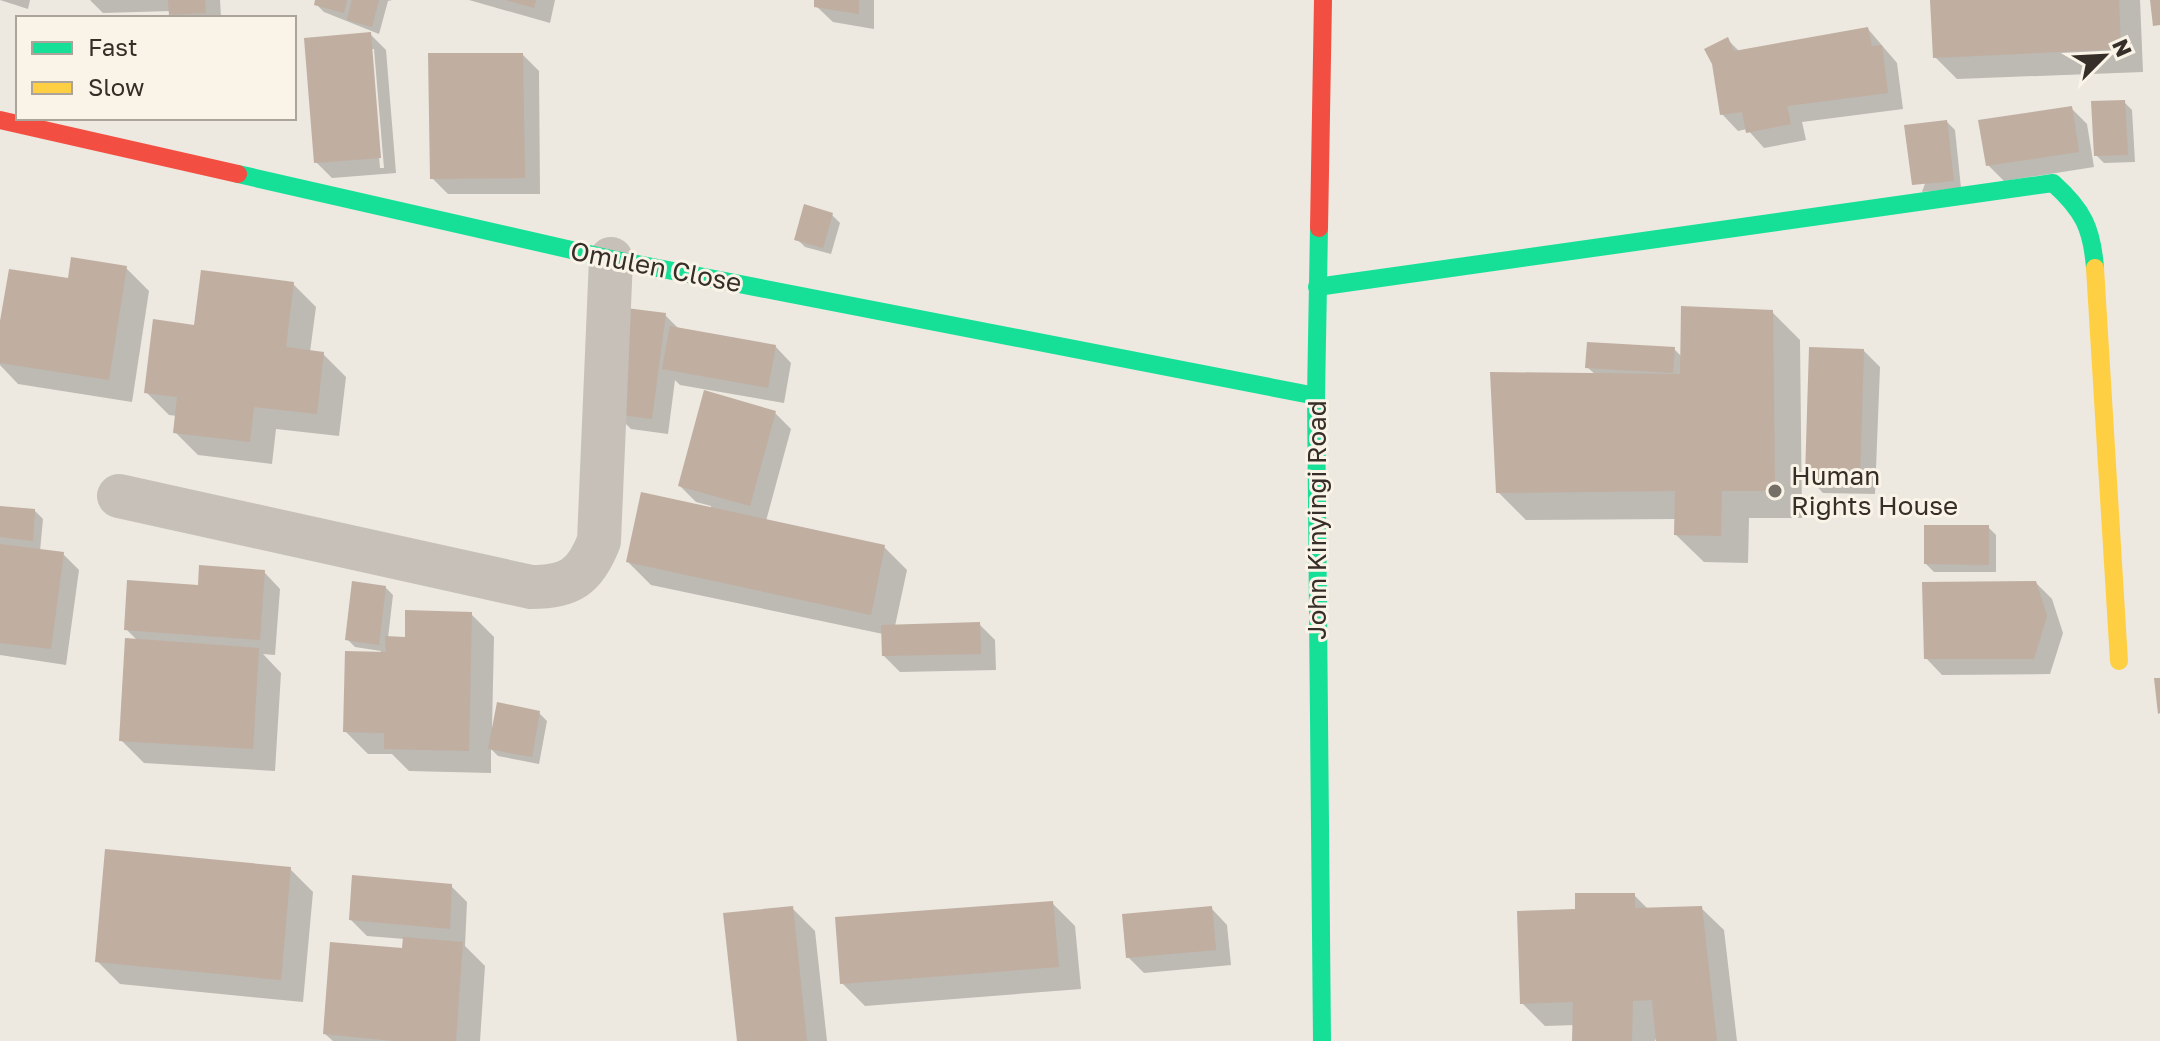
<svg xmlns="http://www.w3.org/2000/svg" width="2160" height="1041" viewBox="0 0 2160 1041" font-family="'Golos Text',sans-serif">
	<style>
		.shadow { fill: #0003; fill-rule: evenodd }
		.building { fill: #c0aea1 }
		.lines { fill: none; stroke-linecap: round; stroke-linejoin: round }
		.street { stroke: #c6c0b9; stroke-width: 44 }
		.fast { stroke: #16e098; stroke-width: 18 }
		.slow { stroke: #ffcf43; stroke-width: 18 }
		.jam { stroke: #f24e42; stroke-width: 18 }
		.poi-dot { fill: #766f68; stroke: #faf3e7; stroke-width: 3 }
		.labels { text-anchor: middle; stroke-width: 6; stroke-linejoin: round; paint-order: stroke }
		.street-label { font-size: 26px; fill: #362e28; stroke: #faf3e7 }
		.poi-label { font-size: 26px; fill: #362e28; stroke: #faf3e7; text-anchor: start }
	</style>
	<rect width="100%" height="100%" fill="#ede8e0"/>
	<g class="shadow">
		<path d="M 0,0 L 30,0 L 28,9 Z"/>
		<path d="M 90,0 L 220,0 L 221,18 L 175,18 L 171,11 L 103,13 Z"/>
		<path d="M 317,0 L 392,0 L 388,1 L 379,34 L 324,12 L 316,4 Z"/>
		<path d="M 469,0 L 555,0 L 550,23 Z"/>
		<path d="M 816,0 L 874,0 L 874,29 L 833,22 L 816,6 Z"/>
		<path d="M 1932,0 L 2140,0 L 2143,72 L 1957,79 L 1935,57 Z"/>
		<path d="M 1868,29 L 1897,63 L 1903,109 L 1802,122 L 1806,140 L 1764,148 L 1747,129 L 1738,131 L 1722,114 L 1728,40 L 1740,52 Z"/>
		<path d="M 370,34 L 386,50 L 396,173 L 332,178 L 316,162 ZM 370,49 L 374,49 L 384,168 L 380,168 Z"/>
		<path d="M 523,55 L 539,71 L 540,194 L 448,194 L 432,178 Z"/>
		<path d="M 2124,102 L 2132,110 L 2135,162 L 2104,163 L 2096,155 Z"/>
		<path d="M 2071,108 L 2087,124 L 2094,167 L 2004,181 L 1988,165 Z"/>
		<path d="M 1947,122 L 1955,130 L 1961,188 L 1922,192 Z"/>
		<path d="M 832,215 L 840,223 L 831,254 L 805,247 L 797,239 Z"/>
		<path d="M 126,268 L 149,291 L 132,402 L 18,384 L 0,365 L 0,334 L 69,281 Z"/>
		<path d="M 293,284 L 316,307 L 310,352 L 323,354 L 346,377 L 339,436 L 276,429 L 272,464 L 198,455 L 175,432 L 177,416 L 169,415 L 146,392 L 196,327 Z"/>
		<path d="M 1772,312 L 1800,340 L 1802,518 L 1749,518 L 1748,563 L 1704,562 L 1676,535 L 1676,519 L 1526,520 L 1498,492 L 1596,375 L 1587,367 L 1674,349 L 1682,357 Z"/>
		<path d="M 665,315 L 679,329 L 775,346 L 791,363 L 784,403 L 680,385 L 675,380 L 668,434 L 631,429 L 615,413 Z"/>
		<path d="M 1864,351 L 1880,367 L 1875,494 L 1823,493 L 1807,476 Z"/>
		<path d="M 775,413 L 791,429 L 766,521 L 884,547 L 907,570 L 895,626 L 979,624 L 995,640 L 996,670 L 900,672 L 884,656 L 883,634 L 651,585 L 628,562 L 711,509 L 711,506 L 696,502 L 680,486 Z"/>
		<path d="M 0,508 L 35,511 L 43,519 L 40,551 L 63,554 L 79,570 L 66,665 L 0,655 Z"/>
		<path d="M 1988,527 L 1996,535 L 1996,572 L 1934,572 L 1926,564 Z"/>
		<path d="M 264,572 L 280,589 L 275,655 L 263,654 L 281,673 L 275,771 L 144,763 L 121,740 L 138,641 L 126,629 L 199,587 Z"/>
		<path d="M 2036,583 L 2052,599 L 2063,633 L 2050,674 L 1942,675 L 1926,658 Z"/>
		<path d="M 385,587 L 393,595 L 388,638 L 407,639 L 471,614 L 494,637 L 492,729 L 539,713 L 547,721 L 539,764 L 498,756 L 491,749 L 491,773 L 409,771 L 392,754 L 368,754 L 345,731 L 381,651 L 355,647 L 347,639 Z"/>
		<path d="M 290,869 L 313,892 L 303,1002 L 120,984 L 97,961 Z"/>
		<path d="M 451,886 L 467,902 L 465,946 L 485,966 L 480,1041 L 333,1041 L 325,1034 L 404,950 L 405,939 L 367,936 L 351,920 Z"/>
		<path d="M 1634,895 L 1648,909 L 1701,908 L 1724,930 L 1737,1041 L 1658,1041 L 1658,1034 L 1655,1041 L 1574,1041 L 1575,1025 L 1545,1026 L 1522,1003 L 1577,911 Z"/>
		<path d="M 1052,903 L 1075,926 L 1081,989 L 865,1006 L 842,983 Z"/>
		<path d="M 792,908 L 815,931 L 827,1041 L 739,1041 Z"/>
		<path d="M 1211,908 L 1227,925 L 1231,965 L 1144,973 L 1128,957 Z"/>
	</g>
	<g class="building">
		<path d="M 168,0 L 205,0 L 206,13 L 169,15 Z"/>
		<path d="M 315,0 L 347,0 L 344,13 L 314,5 Z"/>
		<path d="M 352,0 L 379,0 L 372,27 L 347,20 Z"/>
		<path d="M 506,0 L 536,0 L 534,8 Z"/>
		<path d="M 814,0 L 859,0 L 859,14 L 814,7 Z"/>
		<path d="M 1930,0 L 2119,0 L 2121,49 L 1933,58 Z"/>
		<path d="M 2150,0 L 2160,0 L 2160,25 L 2153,26 Z"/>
		<path d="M 1868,27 L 1872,46 L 1882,45 L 1888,93 L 1787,106 L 1791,124 L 1746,133 L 1742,112 L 1720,115 L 1712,64 L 1704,49 L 1728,37 L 1734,51 Z"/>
		<path d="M 371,32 L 381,158 L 314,163 L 304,38 Z"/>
		<path d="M 428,53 L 523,53 L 525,178 L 430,179 Z"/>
		<path d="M 2125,100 L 2128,155 L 2094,156 L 2091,101 Z"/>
		<path d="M 2072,106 L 2079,152 L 1986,166 L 1978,120 Z"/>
		<path d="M 1947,120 L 1954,181 L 1912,185 L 1904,125 Z"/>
		<path d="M 804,204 L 833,213 L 823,248 L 794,240 Z"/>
		<path d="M 71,257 L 127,266 L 109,380 L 0,363 L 0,321 L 9,269 L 68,278 Z"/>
		<path d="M 201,270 L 294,282 L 286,347 L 324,352 L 317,414 L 254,407 L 250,442 L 173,433 L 177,397 L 144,393 L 153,319 L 194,325 Z"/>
		<path d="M 1681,306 L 1773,310 L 1775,491 L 1722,491 L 1721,536 L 1674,535 L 1675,491 L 1496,493 L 1490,372 L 1680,374 Z"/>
		<path d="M 626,308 L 666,313 L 652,419 L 613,414 Z"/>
		<path d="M 670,326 L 776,345 L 768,388 L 662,369 Z"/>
		<path d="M 1587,342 L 1675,347 L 1673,373 L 1585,368 Z"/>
		<path d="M 1809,347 L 1864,349 L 1860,479 L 1805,477 Z"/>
		<path d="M 704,390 L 776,411 L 750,506 L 678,486 Z"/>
		<path d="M 641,492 L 885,545 L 871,615 L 626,562 Z"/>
		<path d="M 0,506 L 35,509 L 33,541 L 0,537 Z"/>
		<path d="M 1924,525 L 1989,525 L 1989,565 L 1924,564 Z"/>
		<path d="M 0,544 L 64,552 L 51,649 L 0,643 Z"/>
		<path d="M 199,565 L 265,570 L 260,640 L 124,630 L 127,580 L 198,585 Z"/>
		<path d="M 352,581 L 386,586 L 379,645 L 345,640 Z"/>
		<path d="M 2036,581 L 2047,616 L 2034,659 L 1924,659 L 1922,582 Z"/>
		<path d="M 405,610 L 472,612 L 469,751 L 384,749 L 384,733 L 343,732 L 345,651 L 386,652 L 385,636 L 405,637 Z"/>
		<path d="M 980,622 L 981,654 L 882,656 L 881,625 Z"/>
		<path d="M 125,638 L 259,648 L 253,749 L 119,741 Z"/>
		<path d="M 2154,678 L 2160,678 L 2160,713 L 2158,714 Z"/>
		<path d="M 497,702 L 540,711 L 532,757 L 488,749 Z"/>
		<path d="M 105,849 L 291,867 L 281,980 L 95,962 Z"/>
		<path d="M 352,875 L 452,884 L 450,929 L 349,920 Z"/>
		<path d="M 1575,893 L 1635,893 L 1635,908 L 1702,906 L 1717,1041 L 1656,1041 L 1652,1000 L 1633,1001 L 1632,1041 L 1572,1041 L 1573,1002 L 1520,1004 L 1517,911 L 1575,909 Z"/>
		<path d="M 1053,901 L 1059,967 L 840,984 L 835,917 Z"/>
		<path d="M 793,906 L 807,1041 L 737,1041 L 723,913 Z"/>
		<path d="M 1212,906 L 1216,950 L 1126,958 L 1122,914 Z"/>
		<path d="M 403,937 L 463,942 L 456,1041 L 393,1041 L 323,1034 L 330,942 L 402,948 Z"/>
	</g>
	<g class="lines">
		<path class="street" d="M 119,496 L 531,587 C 570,587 585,577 599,541 L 611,259"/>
		<g class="fast">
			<path d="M 238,174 L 611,259 L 1316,396"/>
			<path d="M 1319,228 L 1316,396 L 1322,1041"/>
			<path d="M 1317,287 L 2053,183 C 2083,210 2092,228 2095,268"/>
		</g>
		<path class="slow" d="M 2095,268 L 2119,661"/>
		<g class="jam">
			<path d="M 0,120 L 238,174"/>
			<path d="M 1319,228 L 1323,0"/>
		</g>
	</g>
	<circle class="poi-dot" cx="1775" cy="491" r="8"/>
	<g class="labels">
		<g class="street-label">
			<text transform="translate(656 267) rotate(11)" y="9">Omulen Close</text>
			<text transform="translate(1317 520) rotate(-90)" y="9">John Kinyingi Road</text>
		</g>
		<g class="poi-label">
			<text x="1791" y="485">Human<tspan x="1791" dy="30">Rights House</tspan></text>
		</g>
	</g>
	<rect x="16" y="16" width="280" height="104" fill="#faf3e7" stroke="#aca49b" stroke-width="2"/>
	<rect x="32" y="42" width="40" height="12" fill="#16e098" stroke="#aca49b" stroke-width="2"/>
	<text x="88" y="56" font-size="24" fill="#362e28">Fast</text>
	<rect x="32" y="82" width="40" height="12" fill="#ffcf43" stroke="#aca49b" stroke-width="2"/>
	<text x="88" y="96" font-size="24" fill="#362e28">Slow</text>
	<g transform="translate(2104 56) rotate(66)" stroke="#faf3e7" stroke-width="6" paint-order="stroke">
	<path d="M0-6L14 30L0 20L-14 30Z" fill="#362e28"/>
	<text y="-12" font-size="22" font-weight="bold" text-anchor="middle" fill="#362e28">N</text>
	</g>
</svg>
